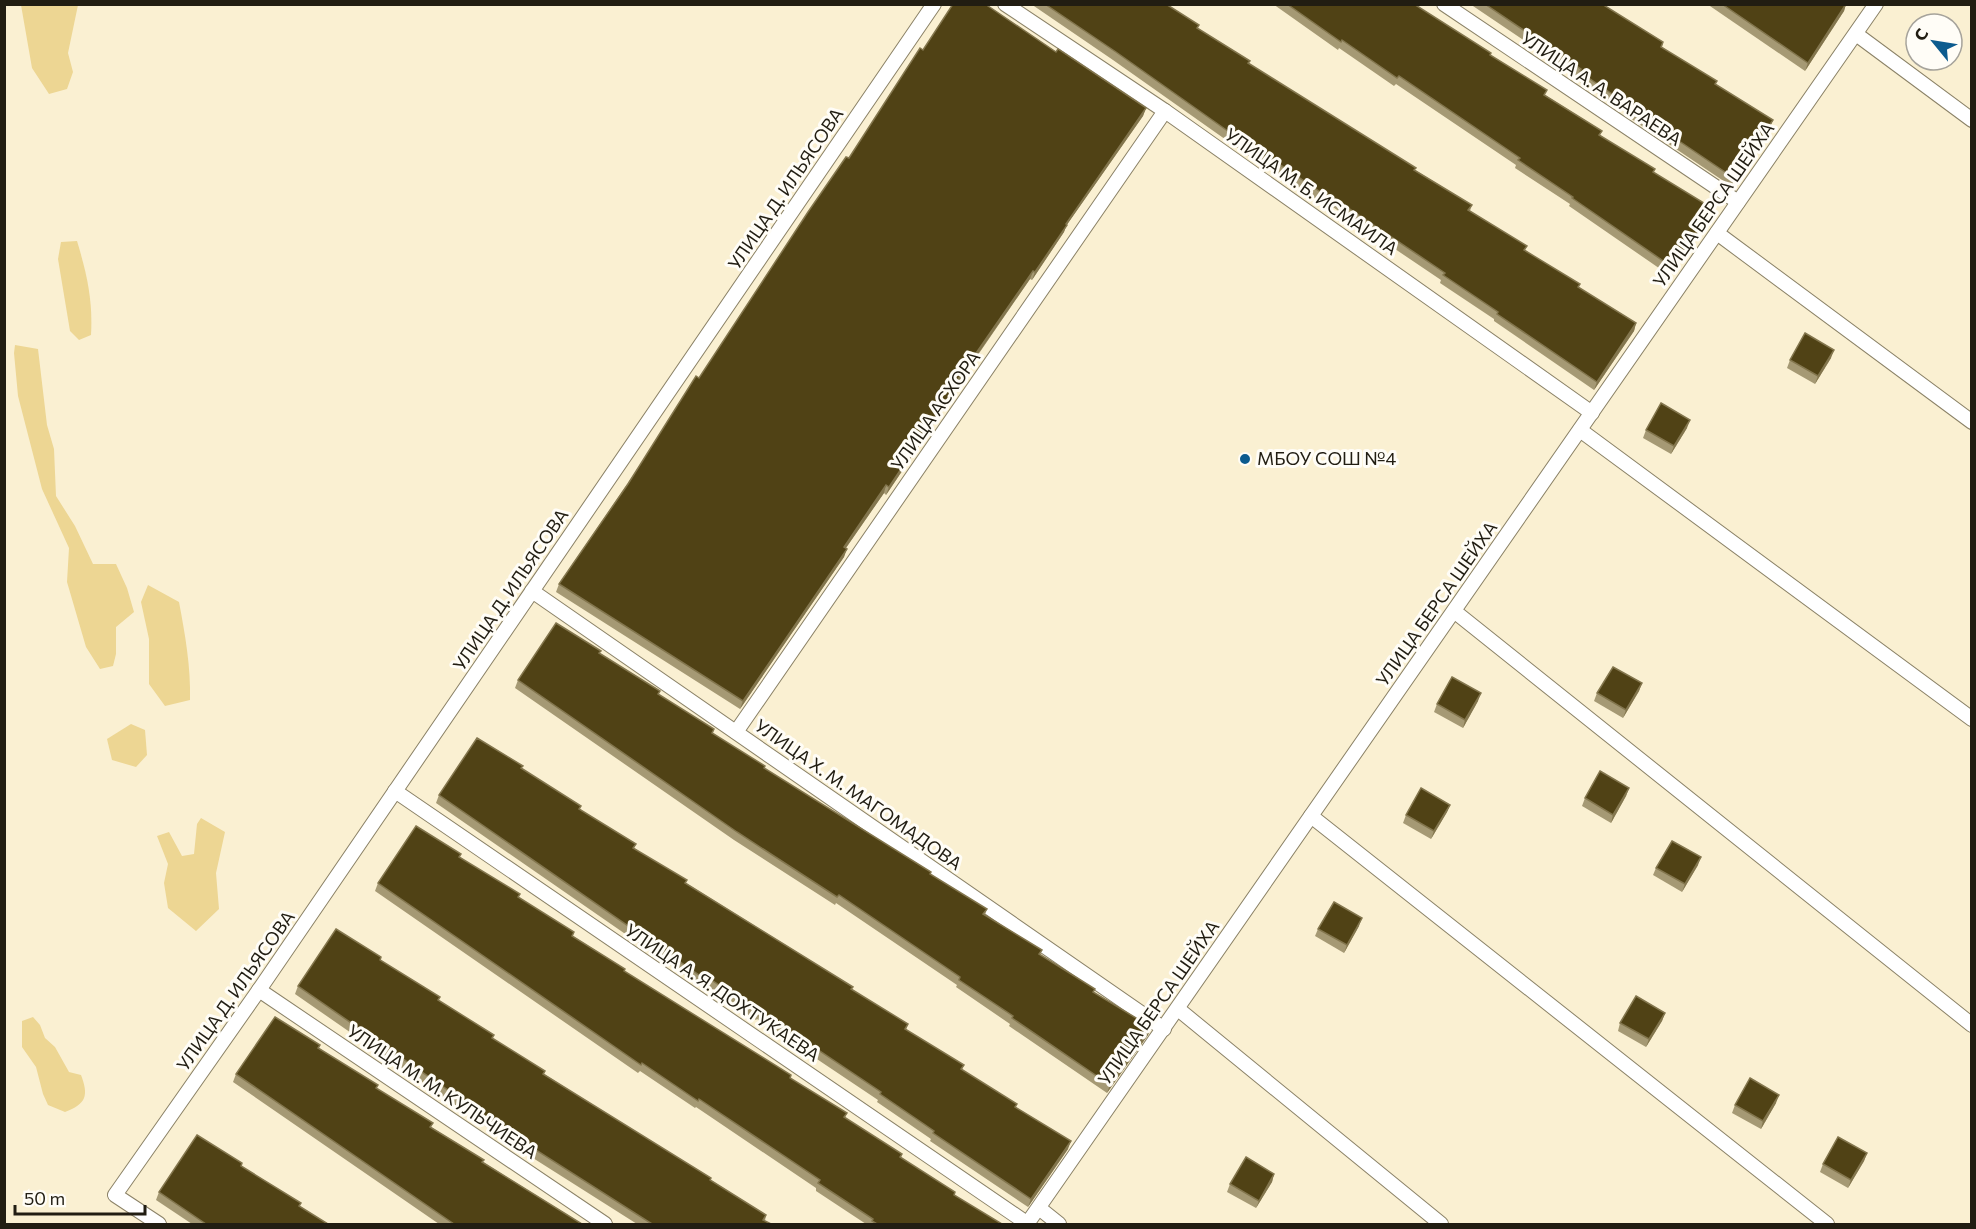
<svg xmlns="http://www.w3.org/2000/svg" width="1976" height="1229" viewBox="0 0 1976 1229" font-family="Commissioner,sans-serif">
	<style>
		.green { fill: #edd693 }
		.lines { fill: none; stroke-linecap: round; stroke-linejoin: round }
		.minor-casing { stroke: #8b8267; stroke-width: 16 }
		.minor { stroke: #fff; stroke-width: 14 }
		.wall { fill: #a59974 }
		.shaded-wall { fill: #83764e }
		.building { fill: #504215; stroke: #83764e; stroke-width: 1.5 }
		.poi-dot { fill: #0c5b8e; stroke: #fffdf7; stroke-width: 2 }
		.labels { text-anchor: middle; stroke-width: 6; stroke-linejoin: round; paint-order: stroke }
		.street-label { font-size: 18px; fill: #211d12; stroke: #fffdf7 }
		.poi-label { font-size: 18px; fill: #211d12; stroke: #fffdf7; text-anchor: start }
	</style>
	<rect width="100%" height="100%" fill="#faf0d2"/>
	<g class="green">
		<path d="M 21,5 L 78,5 L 68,53 L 73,72 L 67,89 L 49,94 L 32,68 Z"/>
		<path d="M 77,241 C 87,274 93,301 91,335 L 79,340 L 70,331 L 58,259 L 61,242 Z"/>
		<path d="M 15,345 L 38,349 L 47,425 L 54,449 L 56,496 L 75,526 L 93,564 L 116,564 L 127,588 L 134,612 L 116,627 L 116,654 L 113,666 L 100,669 L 86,647 L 67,582 L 69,548 L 42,489 L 18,396 L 14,353 Z"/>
		<path d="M 148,585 L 179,602 C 185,634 191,667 190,700 L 165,706 L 149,684 L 149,639 L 141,602 Z"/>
		<path d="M 131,724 L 145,730 L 147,755 L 136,767 L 112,760 L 107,739 Z"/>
		<path d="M 201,818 L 225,832 L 216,873 L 219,909 L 196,931 L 168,908 L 164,883 L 168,864 L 157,836 L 169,832 L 182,856 L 194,854 L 197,824 Z"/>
		<path d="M 33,1017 L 40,1025 L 45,1038 L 55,1047 L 69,1072 L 81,1075 C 89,1096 86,1104 65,1112 L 48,1105 L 43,1094 L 36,1067 L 22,1047 L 22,1021 Z"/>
	</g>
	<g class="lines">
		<g class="minor-casing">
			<g id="minor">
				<path d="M 1005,4 L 1165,111 L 1592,413"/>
				<path d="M 1444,4 L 1738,202"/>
				<path d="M 1856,34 L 1972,120"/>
				<path d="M 1717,233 L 1972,422"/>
				<path d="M 1580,430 L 1972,719"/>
				<path d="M 532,591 L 1164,1029"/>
				<path d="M 1454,611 L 1972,1025"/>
				<path d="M 736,732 L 1165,111"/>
				<path d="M 395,791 L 1028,1224"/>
				<path d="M 1311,816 L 1827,1224"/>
				<path d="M 259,990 L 605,1224"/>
				<path d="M 1178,1009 L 1441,1224"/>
				<path d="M 1039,1208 L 1059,1224"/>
				<path d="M 159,1224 L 115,1195 L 259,990 L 934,4"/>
				<path d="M 1027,1224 L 1876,4"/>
			</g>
		</g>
		<use href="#minor" class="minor"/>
	</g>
	<g class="wall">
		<path d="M 1031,4 L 1166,4 L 1197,29 L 1250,61 L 1249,64 L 1415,170 L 1472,205 L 1470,211 L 1527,246 L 1525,250 L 1579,288 L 1636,323 L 1634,331 L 1594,390 L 1494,321 L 1494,319 L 1440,283 L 1441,280 L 1321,199 L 1319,201 L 1264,164 L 1263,166 L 1113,60 Z"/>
		<path d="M 1273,4 L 1414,4 L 1490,55 L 1545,95 L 1602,131 L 1600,135 L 1654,172 L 1709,216 L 1669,275 L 1569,206 L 1570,204 L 1515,168 L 1516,165 L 1396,84 L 1394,86 L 1339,48 L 1338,50 Z"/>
		<path d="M 1470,4 L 1607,4 L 1606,7 L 1663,42 L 1662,47 L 1715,84 L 1773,120 L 1770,127 L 1731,186 L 1630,118 L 1631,116 L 1577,80 L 1578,77 Z"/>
		<path d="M 1707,4 L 1846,4 L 1844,11 L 1805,71 Z"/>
		<path d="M 923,50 L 1056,52 L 1146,108 L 1143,116 L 1066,226 L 1064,232 L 1032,280 L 1030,279 L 956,387 L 953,395 L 886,495 L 884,493 L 846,548 L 844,557 L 740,709 L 556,592 L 559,584 Z"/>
		<path d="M 1831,358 L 1815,384 L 1787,368 L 1790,360 Z"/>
		<path d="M 1687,428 L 1671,454 L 1643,438 L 1646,430 Z"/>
		<path d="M 600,654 L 658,695 L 714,729 L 713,733 L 764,768 L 930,875 L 987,909 L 985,915 L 1042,950 L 1040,955 L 1094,992 L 1151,1027 L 1148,1035 L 1107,1093 L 1009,1026 L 1010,1024 L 956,987 L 957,985 L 836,903 L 835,905 L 734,840 L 515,688 L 518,680 Z"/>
		<path d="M 1642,683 L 1639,691 L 1623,718 L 1594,701 L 1597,693 Z"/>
		<path d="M 1478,701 L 1463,728 L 1434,712 L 1437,704 Z"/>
		<path d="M 522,769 L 580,810 L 636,844 L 634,848 L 686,883 L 853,987 L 852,990 L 908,1024 L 906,1030 L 964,1065 L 962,1070 L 1016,1107 L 1068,1149 L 1028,1207 L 930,1141 L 931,1139 L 877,1102 L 878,1100 L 757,1019 L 756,1020 L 701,983 L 699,985 L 436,803 L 439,795 Z"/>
		<path d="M 1629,788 L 1626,796 L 1611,823 L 1582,806 L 1585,798 Z"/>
		<path d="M 1450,805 L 1447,812 L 1431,839 L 1403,823 L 1406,815 Z"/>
		<path d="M 460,857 L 519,898 L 574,932 L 573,936 L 625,969 L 624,972 L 790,1078 L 847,1113 L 845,1118 L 902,1154 L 901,1158 L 955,1192 L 954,1195 L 1002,1224 L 866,1224 L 816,1191 L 816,1188 L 696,1107 L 695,1108 L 640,1071 L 638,1073 L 375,891 L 378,883 Z"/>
		<path d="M 1698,865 L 1682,892 L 1653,875 L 1656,868 Z"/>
		<path d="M 1359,926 L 1344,953 L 1315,936 L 1318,929 Z"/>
		<path d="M 380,960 L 493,1039 L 545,1071 L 544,1074 L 766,1215 L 765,1221 L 771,1224 L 637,1224 L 514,1146 L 295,994 L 298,986 Z"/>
		<path d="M 1665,1013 L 1662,1021 L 1646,1047 L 1618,1031 L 1620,1023 Z"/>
		<path d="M 320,1045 L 319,1048 L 377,1089 L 433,1123 L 431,1127 L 484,1160 L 483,1162 L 582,1224 L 439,1224 L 233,1082 L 236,1074 Z"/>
		<path d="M 1776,1103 L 1761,1129 L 1732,1113 L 1735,1105 Z"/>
		<path d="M 1867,1153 L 1864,1161 L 1848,1188 L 1820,1172 L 1823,1164 Z"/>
		<path d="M 242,1163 L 241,1166 L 299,1207 L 328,1224 L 192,1224 L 156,1200 L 159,1192 Z"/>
		<path d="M 1274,1174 L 1272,1182 L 1256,1208 L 1227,1192 L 1230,1184 Z"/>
	</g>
	<g class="shaded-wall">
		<path d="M 1846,4 L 1844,11 L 1805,71 L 1808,63 Z"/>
		<path d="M 1146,108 L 1143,116 L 1066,226 L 1064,232 L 1032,280 L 1035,272 L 1066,224 Z"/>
		<path d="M 1773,120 L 1770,127 L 1731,186 L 1734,178 Z"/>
		<path d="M 1712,208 L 1709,216 L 1669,275 L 1672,267 Z"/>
		<path d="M 1033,271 L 1030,279 L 951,393 L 954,385 Z"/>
		<path d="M 1636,323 L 1634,331 L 1594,390 L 1597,382 Z"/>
		<path d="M 1834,350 L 1831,358 L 1815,384 L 1818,376 Z"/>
		<path d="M 956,387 L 953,395 L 886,495 L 889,487 Z"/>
		<path d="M 1690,420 L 1687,428 L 1671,454 L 1674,446 Z"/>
		<path d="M 886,485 L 884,493 L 841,555 L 844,547 Z"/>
		<path d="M 847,549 L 844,557 L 740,709 L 743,701 Z"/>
		<path d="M 1642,683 L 1639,691 L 1623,718 L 1626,710 Z"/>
		<path d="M 1481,693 L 1478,701 L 1463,728 L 1465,720 Z"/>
		<path d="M 1629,788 L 1626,796 L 1611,823 L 1613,815 Z"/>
		<path d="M 1450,805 L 1447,812 L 1431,839 L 1434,831 Z"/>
		<path d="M 1701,857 L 1698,865 L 1682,892 L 1685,884 Z"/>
		<path d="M 1362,918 L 1359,926 L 1344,953 L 1347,945 Z"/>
		<path d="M 1665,1013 L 1662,1021 L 1646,1047 L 1649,1039 Z"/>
		<path d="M 1151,1027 L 1148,1035 L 1107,1093 L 1110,1085 Z"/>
		<path d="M 1779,1095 L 1776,1103 L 1761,1129 L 1763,1121 Z"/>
		<path d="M 1071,1141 L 1068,1149 L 1028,1207 L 1031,1199 Z"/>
		<path d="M 1867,1153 L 1864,1161 L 1848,1188 L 1851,1180 Z"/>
		<path d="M 1274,1174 L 1272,1182 L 1256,1208 L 1259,1201 Z"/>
	</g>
	<g class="building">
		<path d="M 953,4 L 985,4 L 1056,52 L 1058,49 L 1146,108 L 1066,224 L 1067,225 L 1035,272 L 1033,271 L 954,385 L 956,387 L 889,487 L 886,485 L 844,547 L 847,549 L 743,701 L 559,584 L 628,484 L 696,376 L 699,378 L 808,212 L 846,157 L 849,158 L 920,48 L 923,50 Z"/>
		<path d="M 1045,4 L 1166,4 L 1199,25 L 1197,28 L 1250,61 L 1248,63 L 1416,168 L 1414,170 L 1472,205 L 1468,210 L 1527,246 L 1524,250 L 1580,284 L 1578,287 L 1636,323 L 1597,382 L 1497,314 L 1498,312 L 1443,275 L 1445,273 L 1323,191 L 1322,193 L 1267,156 L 1266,158 L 1116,52 Z"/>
		<path d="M 1287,4 L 1414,4 L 1491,53 L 1490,55 L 1547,90 L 1544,95 L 1602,131 L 1599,135 L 1655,169 L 1653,172 L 1712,208 L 1672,267 L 1572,198 L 1573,197 L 1518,160 L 1520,158 L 1399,76 L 1397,78 L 1342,40 L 1341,42 Z"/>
		<path d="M 1485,4 L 1606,4 L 1605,6 L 1663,42 L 1661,47 L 1717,81 L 1715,84 L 1773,120 L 1734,178 L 1633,110 L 1634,109 L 1580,72 L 1581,69 Z"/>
		<path d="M 1722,4 L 1846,4 L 1808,63 Z"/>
		<path d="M 1805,333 L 1834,350 L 1818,376 L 1790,360 Z"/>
		<path d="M 1661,403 L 1690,420 L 1674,446 L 1646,430 Z"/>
		<path d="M 556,623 L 601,651 L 599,653 L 660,691 L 658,694 L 714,729 L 712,733 L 765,766 L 764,768 L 931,872 L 930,874 L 987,909 L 983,914 L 1042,950 L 1039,954 L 1095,989 L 1093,992 L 1151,1027 L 1110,1085 L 1012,1018 L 1013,1016 L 959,980 L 960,977 L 839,895 L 837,897 L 737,832 L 518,680 Z"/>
		<path d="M 1613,667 L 1642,683 L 1626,710 L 1597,693 Z"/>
		<path d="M 1452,677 L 1481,693 L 1465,720 L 1437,704 Z"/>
		<path d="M 477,738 L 523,766 L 521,768 L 581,806 L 579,809 L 636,844 L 633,848 L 687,880 L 685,883 L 853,987 L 851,989 L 908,1024 L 905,1029 L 964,1065 L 961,1069 L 1017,1104 L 1015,1107 L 1071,1141 L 1031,1199 L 933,1133 L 934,1131 L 880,1094 L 881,1092 L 760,1011 L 759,1012 L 704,975 L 702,977 L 439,795 Z"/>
		<path d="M 1600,771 L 1629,788 L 1613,815 L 1585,798 Z"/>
		<path d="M 1421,788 L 1450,805 L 1434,831 L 1406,815 Z"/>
		<path d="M 416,826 L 461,854 L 459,857 L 520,894 L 518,897 L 574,932 L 572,936 L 625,969 L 624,971 L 791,1075 L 790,1078 L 847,1113 L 844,1117 L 902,1154 L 900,1157 L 955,1192 L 954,1195 L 1002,1224 L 877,1224 L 872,1221 L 873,1219 L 818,1183 L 820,1180 L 699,1099 L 698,1101 L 642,1063 L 641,1065 L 378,883 Z"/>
		<path d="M 1672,841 L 1701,857 L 1685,884 L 1656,868 Z"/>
		<path d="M 1334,902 L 1362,918 L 1347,945 L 1318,929 Z"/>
		<path d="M 336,929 L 381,957 L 380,960 L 440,997 L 438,1000 L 494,1035 L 492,1038 L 545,1071 L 543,1074 L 711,1178 L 710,1180 L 766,1215 L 763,1220 L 771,1224 L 652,1224 L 517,1138 L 298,986 Z"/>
		<path d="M 1636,996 L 1665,1013 L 1649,1039 L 1620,1023 Z"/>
		<path d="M 275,1017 L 320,1045 L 318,1048 L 378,1085 L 376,1088 L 433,1123 L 430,1127 L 484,1160 L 482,1162 L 582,1224 L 454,1224 L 236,1074 Z"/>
		<path d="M 1750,1078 L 1779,1095 L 1763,1121 L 1735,1105 Z"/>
		<path d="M 197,1135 L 242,1163 L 241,1166 L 301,1203 L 299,1206 L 328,1224 L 206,1224 L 159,1192 Z"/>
		<path d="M 1838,1137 L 1867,1153 L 1851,1180 L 1823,1164 Z"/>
		<path d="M 1246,1157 L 1274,1174 L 1259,1201 L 1230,1184 Z"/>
	</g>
	<circle class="poi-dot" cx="1245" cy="459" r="6"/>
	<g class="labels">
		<g class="street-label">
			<text transform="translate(1601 89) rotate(34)" y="6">УЛИЦА А. А. ВАРАЕВА</text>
			<text transform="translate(786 189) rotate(-56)" y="6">УЛИЦА Д. ИЛЬЯСОВА</text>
			<text transform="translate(1311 192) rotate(35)" y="6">УЛИЦА М. Б. ИСМАИЛА</text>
			<text transform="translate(1714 205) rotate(-55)" y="6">УЛИЦА БЕРСА ШЕЙХА</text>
			<text transform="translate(936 411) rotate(-55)" y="6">УЛИЦА АСХОРА</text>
			<text transform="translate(511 590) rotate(-56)" y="6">УЛИЦА Д. ИЛЬЯСОВА</text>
			<text transform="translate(1437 604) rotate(-55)" y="6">УЛИЦА БЕРСА ШЕЙХА</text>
			<text transform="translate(858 795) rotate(35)" y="6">УЛИЦА Х. М. МАГОМАДОВА</text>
			<text transform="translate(236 991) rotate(-55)" y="6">УЛИЦА Д. ИЛЬЯСОВА</text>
			<text transform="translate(722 993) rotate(34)" y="6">УЛИЦА А. Я. ДОХТУКАЕВА</text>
			<text transform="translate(1159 1003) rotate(-55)" y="6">УЛИЦА БЕРСА ШЕЙХА</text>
			<text transform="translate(442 1092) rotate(34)" y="6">УЛИЦА М. М. КУЛЬЧИЕВА</text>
		</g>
		<g class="poi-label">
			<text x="1257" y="465">МБОУ СОШ №4</text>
		</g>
	</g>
	<rect width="1976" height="1229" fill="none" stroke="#211d12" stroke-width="12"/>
	<g transform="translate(1934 42) rotate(300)"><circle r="28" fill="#fffdf7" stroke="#a6a39b" stroke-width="1.5"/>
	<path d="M0-4.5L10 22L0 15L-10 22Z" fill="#0c5b8e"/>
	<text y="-9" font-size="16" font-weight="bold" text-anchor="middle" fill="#211d12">С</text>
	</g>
	<path d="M15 1205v9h130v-9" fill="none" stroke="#211d12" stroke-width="3"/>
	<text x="24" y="1205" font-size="18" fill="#211d12" stroke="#fffdf7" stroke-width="4.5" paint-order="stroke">50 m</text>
</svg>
